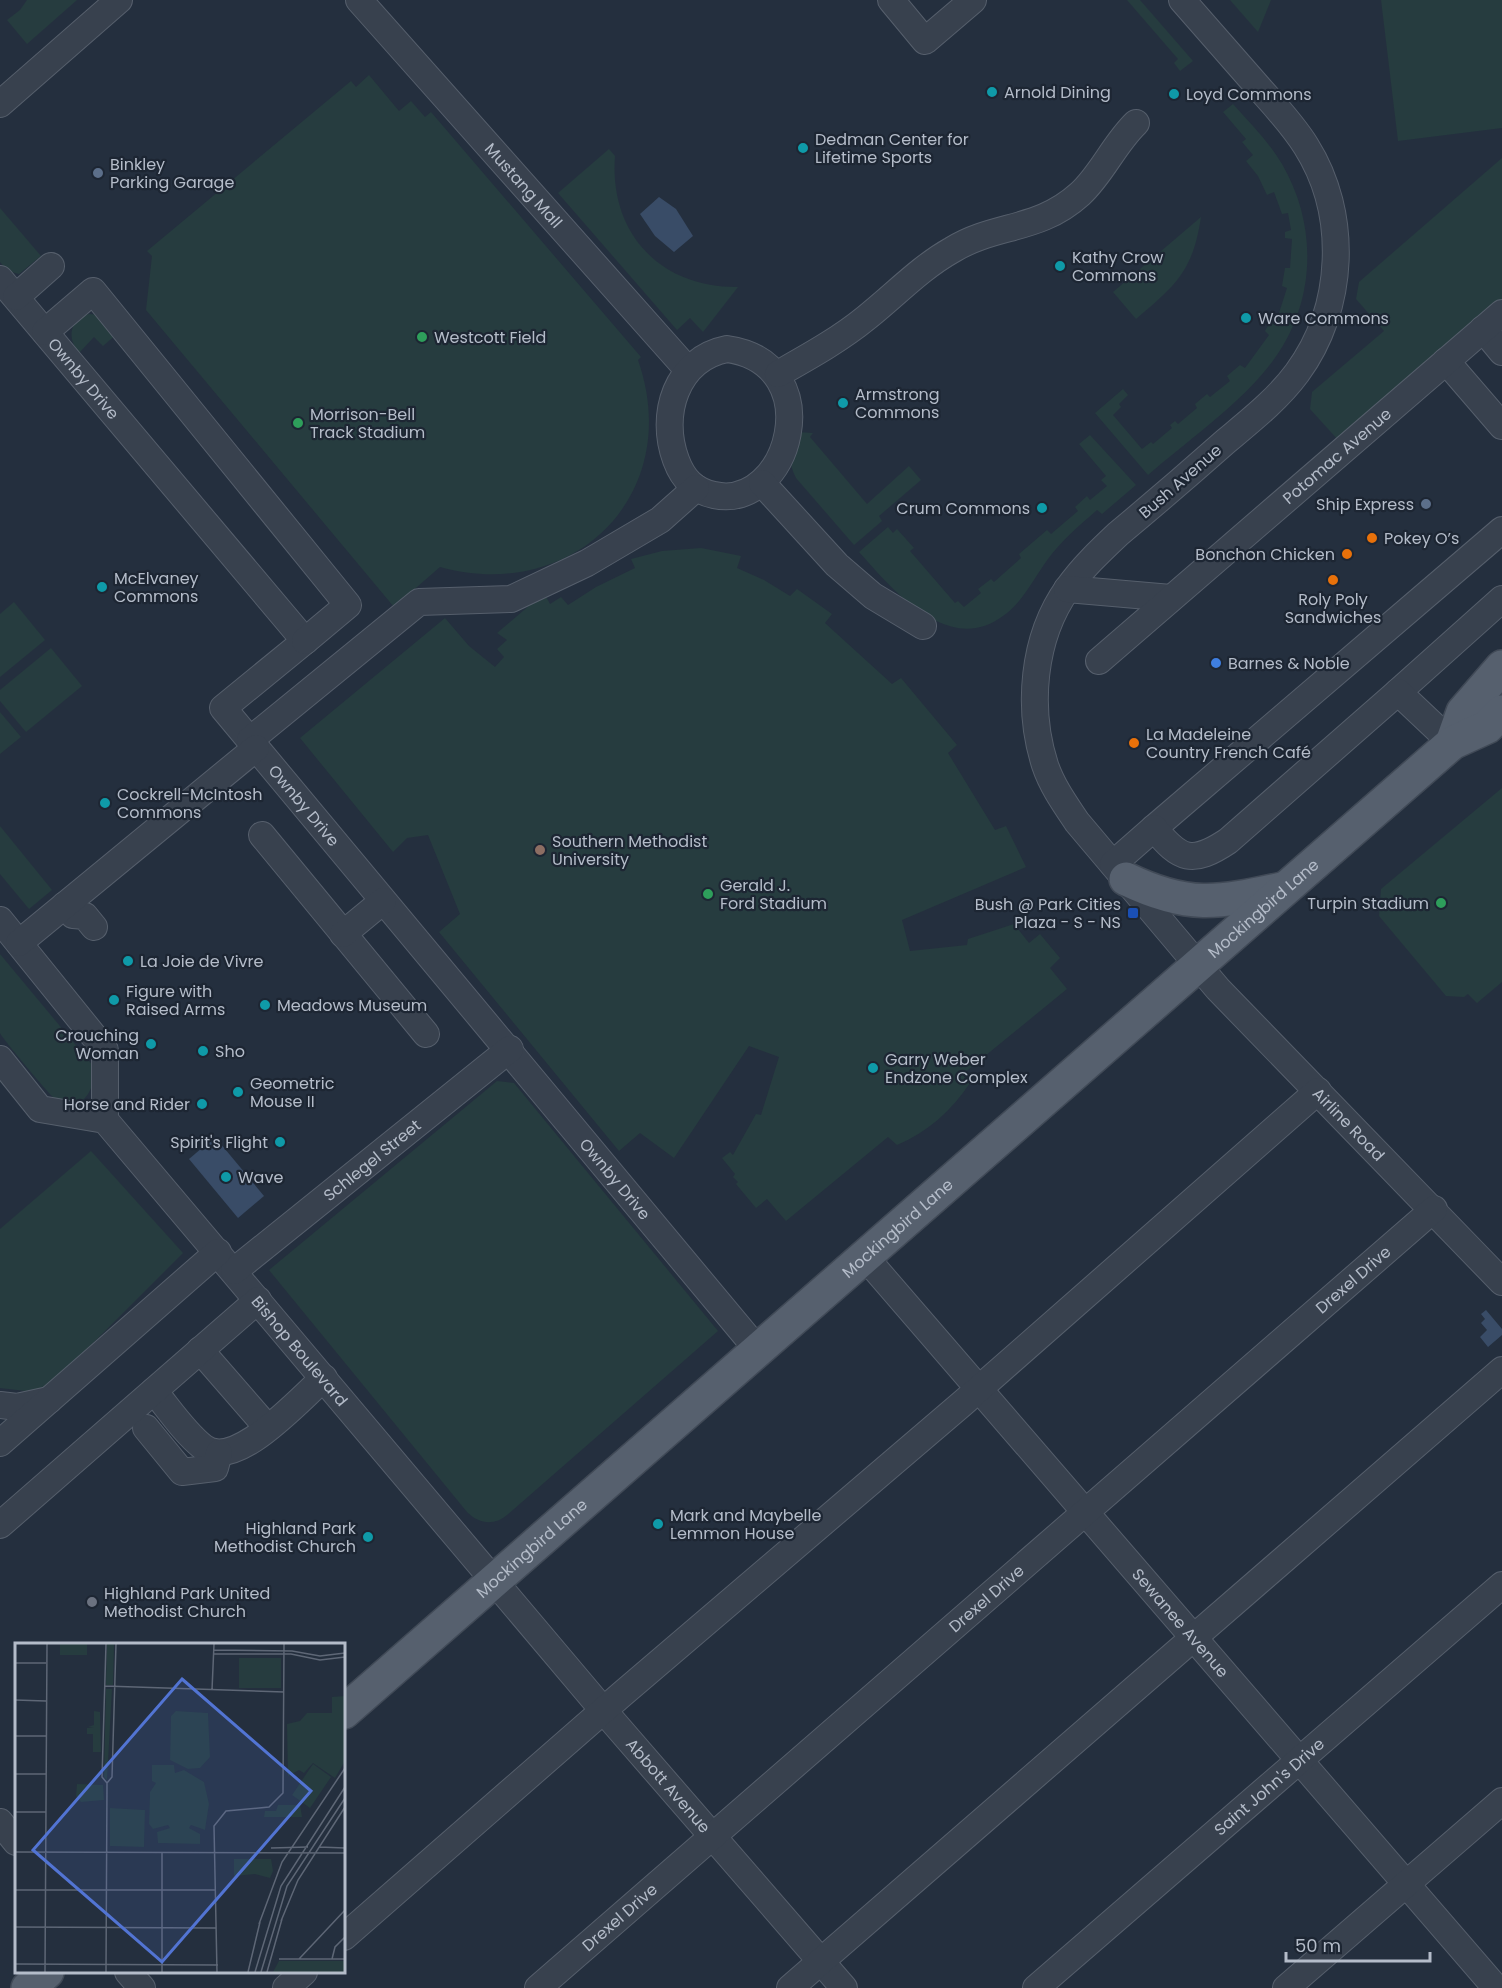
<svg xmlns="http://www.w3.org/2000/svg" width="1502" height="1988" viewBox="0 0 1502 1988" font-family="Poppins,sans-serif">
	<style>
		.green { fill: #263c3f }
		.water { fill: #394c67 }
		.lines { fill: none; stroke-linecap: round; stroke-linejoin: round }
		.minor-casing { stroke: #565f6c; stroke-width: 28 }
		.major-casing { stroke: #414a57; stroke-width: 36 }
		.minor { stroke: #38414e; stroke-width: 26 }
		.major { stroke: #56606e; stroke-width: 33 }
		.culture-dot { fill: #0f9aa8; stroke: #1d2633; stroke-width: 2 }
		.service-dot { fill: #5c6f8a; stroke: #1d2633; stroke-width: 2 }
		.leisure-dot { fill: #2e9e5b; stroke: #1d2633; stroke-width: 2 }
		.food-dot { fill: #e8710a; stroke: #1d2633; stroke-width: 2 }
		.shop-dot { fill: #3f7fe0; stroke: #1d2633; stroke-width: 2 }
		.education-dot { fill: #8d6e63; stroke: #1d2633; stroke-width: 2 }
		.transit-dot { fill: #1a4fb4; stroke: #1d2633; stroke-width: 2 }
		.worship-dot { fill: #6b7280; stroke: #1d2633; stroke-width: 2 }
		.labels { text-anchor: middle; stroke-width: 4.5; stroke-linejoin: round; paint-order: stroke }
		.poi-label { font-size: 16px; fill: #b4bcc9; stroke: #1d2633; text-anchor: start }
		.street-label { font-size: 16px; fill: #b4bcc9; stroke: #1d2633 }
		.inset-road { fill: none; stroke: #5e6776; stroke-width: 1.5 }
		.view { fill: #5274d3; fill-opacity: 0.15; stroke: #5274d3; stroke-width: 3 }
		.inset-edge { fill: none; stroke: #b4bcc9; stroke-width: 3 }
	</style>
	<rect width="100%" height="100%" fill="#242f3e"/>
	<g class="green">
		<path d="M 27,0 L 77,0 L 27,44 L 7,20 L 20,10 Z"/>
		<path d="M 1127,0 L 1140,0 L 1193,61 L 1180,71 L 1174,63 L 1178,59 Z"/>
		<path d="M 1230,0 L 1271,0 L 1258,32 Z"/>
		<path d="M 1381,0 L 1502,0 L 1502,128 L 1398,141 Z"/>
		<path d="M 369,75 L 399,111 L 411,101 L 425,117 L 431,112 L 641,357 L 638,360 C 685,494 574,604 440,567 L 394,607 L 146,310 L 152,256 L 147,251 L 351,81 L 356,87 Z"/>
		<path d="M 1233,104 C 1250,123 1269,142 1282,164 C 1321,231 1315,313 1264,372 C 1234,408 1185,443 1148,475 L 1095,413 L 1123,389 L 1128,395 L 1119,404 L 1121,407 L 1113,415 L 1142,449 L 1151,442 L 1153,444 L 1172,428 L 1170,425 L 1175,421 L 1178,424 L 1197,408 L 1195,404 L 1207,394 L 1210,397 L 1230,381 L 1227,376 L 1240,365 L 1245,368 L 1269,335 L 1265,331 L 1274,314 L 1278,316 L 1287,288 L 1282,286 L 1285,268 L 1290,268 L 1292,239 L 1285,238 L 1285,232 L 1291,230 L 1288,213 L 1282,214 L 1274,192 L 1267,195 L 1258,176 L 1246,161 L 1253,155 L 1242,142 L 1246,139 L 1223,112 Z"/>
		<path d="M 609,149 L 615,156 C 609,234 661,288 738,287 L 703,332 L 690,318 L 677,330 L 558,193 Z"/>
		<path d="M 1502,158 L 1502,300 L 1339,441 L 1310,409 L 1312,392 L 1384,331 L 1356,299 L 1359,282 Z"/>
		<path d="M 0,208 L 41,256 L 19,274 L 8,271 L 0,262 Z"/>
		<path d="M 1201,217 C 1193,271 1176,285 1136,319 L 1113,292 Z"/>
		<path d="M 89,314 L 100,315 L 117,334 L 103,346 L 94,337 L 79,353 C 67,338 69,320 89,314 Z"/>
		<path d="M 797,432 L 813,433 L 810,437 L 867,504 L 909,466 L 921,480 L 879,516 L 882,521 L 854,545 L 796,478 C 787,461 791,450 797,432 Z"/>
		<path d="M 1090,435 L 1136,485 L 1102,514 L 1097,510 C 1080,525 1062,540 1048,559 C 1034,578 1023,602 1003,616 C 948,657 892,589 859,552 L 888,527 L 893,533 L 897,529 L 914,548 L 910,551 L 955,603 L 958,601 L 964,607 L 981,593 L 978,589 L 991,579 L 994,582 L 1021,558 L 1019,554 L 1047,530 L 1051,534 L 1078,511 L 1075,507 L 1087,496 L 1090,500 L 1107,486 L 1101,480 L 1106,476 L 1079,444 Z"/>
		<path d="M 701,548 L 741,556 L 737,568 L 764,580 L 790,596 L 797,589 L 832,614 L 825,623 L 892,684 L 901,678 L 957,745 L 948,753 L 995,830 L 1006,826 L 1026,867 L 902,920 L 910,951 L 967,945 L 968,939 L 1014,924 L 1029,943 L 1040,934 L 1060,958 L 1050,968 L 1067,989 L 963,1074 L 970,1083 C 951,1111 928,1132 897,1145 L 888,1137 L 786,1221 L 767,1199 L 756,1208 L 736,1184 L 738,1182 L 733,1177 L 735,1174 L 722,1158 L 730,1152 L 733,1155 L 756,1114 L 761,1115 L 779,1057 L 749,1046 L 674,1158 L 640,1133 L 619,1151 L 439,932 L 460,914 L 428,835 L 407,838 L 393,852 L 300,738 L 445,618 L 469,646 L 495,667 L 504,657 L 497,649 L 507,640 L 497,633 L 544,593 L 550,604 L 561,597 L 568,605 L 596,587 L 635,568 L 631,559 L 662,551 Z"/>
		<path d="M 14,602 L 45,640 L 0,677 L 0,614 Z"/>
		<path d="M 51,648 L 82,686 L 26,732 L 0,701 L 0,690 Z"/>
		<path d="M 0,712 L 21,737 L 0,754 Z"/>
		<path d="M 1502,788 L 1502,982 L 1477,1003 L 1468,994 L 1464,997 L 1446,996 L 1379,916 L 1381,889 Z"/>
		<path d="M 0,826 L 52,890 L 29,909 L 0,874 Z"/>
		<path d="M 0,954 L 94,1067 C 95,1091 83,1113 56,1100 C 52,1098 1,1037 0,1033 C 0,1019 0,971 0,954 Z"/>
		<path d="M 497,1081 L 514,1083 L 718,1331 L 507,1515 C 494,1526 479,1524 467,1512 L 269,1270 Z"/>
		<path d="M 91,1151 L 183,1253 L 43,1393 L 0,1388 L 0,1229 Z"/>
	</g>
	<g class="water">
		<path d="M 659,197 L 676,209 L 693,236 L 674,252 L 655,236 L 640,214 Z"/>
		<path d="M 215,1137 L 264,1196 L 238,1218 L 189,1159 Z"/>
		<path d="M 1486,1310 L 1502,1329 L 1502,1335 L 1488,1347 L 1480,1337 L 1487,1330 L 1481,1323 L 1485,1319 L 1481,1314 Z"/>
	</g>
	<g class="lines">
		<g class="minor-casing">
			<g id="minor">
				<path id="s1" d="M 359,0 L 688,370"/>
				<path d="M 891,0 L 925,41 L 973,0"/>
				<path id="s2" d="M 1182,0 C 1208,30 1234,59 1260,89 C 1276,107 1293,125 1306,146 C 1349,214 1345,308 1297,373 C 1277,400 1250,421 1225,442 C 1190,473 1154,504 1118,534 C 1100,551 1082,568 1068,588 C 1032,638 1027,709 1045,765 C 1052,786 1065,804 1077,822 L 1218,989 L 1502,1282"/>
				<path d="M 0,104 L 119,0"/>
				<path id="s3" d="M 0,279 L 305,641 L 223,708 L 757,1349"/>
				<path d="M 16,297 L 51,266"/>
				<path d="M 1483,329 L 1502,352"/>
				<path d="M 45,332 L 93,291 L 348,605 L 305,641"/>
				<path d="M 727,349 C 831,364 789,512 714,495 C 694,491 683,479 676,460 C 659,415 676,359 727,349 Z"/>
				<path d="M 1446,361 L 1502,426"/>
				<path d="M 778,374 C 808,357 839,340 866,318 C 895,295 920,268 952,250 C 996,223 1038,232 1080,194 C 1102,174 1114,144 1136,123"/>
				<path d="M 762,483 L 837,565 L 873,596 L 923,626"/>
				<path d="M 1067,589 L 1171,598"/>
				<path id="s4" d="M 1099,661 L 1502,313"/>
				<path d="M 1398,692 L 1502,599"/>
				<path d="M 250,740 L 419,602 L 511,599 L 587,563 L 660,520 L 696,488"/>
				<path d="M 1154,828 L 1502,530"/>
				<path d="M 262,835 L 426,1034"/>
				<path d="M 1113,864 L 1154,828 C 1180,860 1192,865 1228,841 L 1398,692 L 1452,743"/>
				<path d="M 65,905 L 73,915 L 85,916 L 94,927"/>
				<path d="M 0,920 L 105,1050 L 105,1120"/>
				<path d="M 343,934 L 383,901"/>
				<path d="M 19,943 L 256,748"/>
				<path id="s5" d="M 0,1059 L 40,1109 L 105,1120 L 603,1710 L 844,1988"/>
				<path id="s6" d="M 865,1257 L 1496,1988"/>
				<path id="s7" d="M 234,1271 L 510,1049"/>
				<path d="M 200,1350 L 267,1427"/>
				<path d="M 154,1391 C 169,1409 184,1432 203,1447 C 235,1473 300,1398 324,1378"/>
				<path d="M 0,1405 L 17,1407 L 49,1400"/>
				<path d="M 146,1428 L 182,1472 L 215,1468 L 219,1453"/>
				<path d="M 0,1443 L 218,1252"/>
				<path d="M 0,1525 L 258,1300"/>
				<path d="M 0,1822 L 16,1842"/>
				<path d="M 344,1937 L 621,1695 L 964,1402 L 1318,1091"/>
				<path d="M 128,1972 L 142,1988"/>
				<path d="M 286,1988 L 304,1972"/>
				<path id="s8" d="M 538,1988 L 1434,1209"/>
				<path d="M 790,1988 L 1502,1370"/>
				<path id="s9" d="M 1036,1988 L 1502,1585"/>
				<path d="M 1286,1988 L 1502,1801"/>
			</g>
		</g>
		<g class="major-casing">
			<g id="major">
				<path d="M 1452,743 L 1463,712 L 1502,667"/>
				<path d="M 1126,879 C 1188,909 1217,903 1282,889"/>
				<path id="s10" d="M 344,1712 L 1452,743 L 1487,727 L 1502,712"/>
				<path d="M 28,1988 L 47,1972"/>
			</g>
		</g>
		<use href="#minor" class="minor"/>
		<use href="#major" class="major"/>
	</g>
	<g class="culture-dot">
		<circle cx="992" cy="92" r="6"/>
		<circle cx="1174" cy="94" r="6"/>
		<circle cx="803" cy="148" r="6"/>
		<circle cx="1060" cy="266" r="6"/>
		<circle cx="1246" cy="318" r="6"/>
		<circle cx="843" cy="403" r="6"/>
		<circle cx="1042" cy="508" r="6"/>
		<circle cx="102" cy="587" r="6"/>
		<circle cx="105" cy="803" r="6"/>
		<circle cx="128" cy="961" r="6"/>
		<circle cx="114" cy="1000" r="6"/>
		<circle cx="265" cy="1005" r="6"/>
		<circle cx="151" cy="1044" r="6"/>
		<circle cx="203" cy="1051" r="6"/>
		<circle cx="873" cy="1068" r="6"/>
		<circle cx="238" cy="1092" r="6"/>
		<circle cx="202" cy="1104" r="6"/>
		<circle cx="280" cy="1142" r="6"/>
		<circle cx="226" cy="1177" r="6"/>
		<circle cx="658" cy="1524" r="6"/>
		<circle cx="368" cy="1537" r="6"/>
	</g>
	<g class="service-dot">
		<circle cx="98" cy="173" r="6"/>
		<circle cx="1426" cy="504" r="6"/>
	</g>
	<g class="leisure-dot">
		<circle cx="422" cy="337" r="6"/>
		<circle cx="298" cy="423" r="6"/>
		<circle cx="708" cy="894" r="6"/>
		<circle cx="1441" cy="903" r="6"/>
	</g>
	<g class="food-dot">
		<circle cx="1372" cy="538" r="6"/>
		<circle cx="1347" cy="554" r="6"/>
		<circle cx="1333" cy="580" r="6"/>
		<circle cx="1134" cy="743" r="6"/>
	</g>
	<circle class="shop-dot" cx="1216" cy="663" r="6"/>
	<circle class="education-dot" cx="540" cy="850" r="6"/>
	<rect class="transit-dot" x="1127" y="907" width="12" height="12" rx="3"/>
	<circle class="worship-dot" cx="92" cy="1602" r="6"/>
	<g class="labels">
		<g class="poi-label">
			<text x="1004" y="98">Arnold Dining</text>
			<text x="1186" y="100">Loyd Commons</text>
			<text x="815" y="145">Dedman Center for<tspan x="815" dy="18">Lifetime Sports</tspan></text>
			<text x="110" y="170">Binkley<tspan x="110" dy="18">Parking Garage</tspan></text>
			<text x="1072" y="263">Kathy Crow<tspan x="1072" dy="18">Commons</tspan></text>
			<text x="1258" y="324">Ware Commons</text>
			<text x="434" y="343">Westcott Field</text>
			<text x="855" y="400">Armstrong<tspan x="855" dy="18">Commons</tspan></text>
			<text x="310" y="420">Morrison-Bell<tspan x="310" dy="18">Track Stadium</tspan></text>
			<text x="1414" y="510" text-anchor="end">Ship Express</text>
			<text x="1030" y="514" text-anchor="end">Crum Commons</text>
			<text x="1384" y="544">Pokey O’s</text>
			<text x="1335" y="560" text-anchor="end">Bonchon Chicken</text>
			<text x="114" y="584">McElvaney<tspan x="114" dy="18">Commons</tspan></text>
			<text x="1333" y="605" text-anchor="middle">Roly Poly<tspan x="1333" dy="18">Sandwiches</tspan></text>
			<text x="1228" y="669">Barnes &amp; Noble</text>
			<text x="1146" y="740">La Madeleine<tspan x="1146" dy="18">Country French Café</tspan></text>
			<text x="117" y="800">Cockrell-McIntosh<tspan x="117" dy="18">Commons</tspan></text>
			<text x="552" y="847">Southern Methodist<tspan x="552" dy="18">University</tspan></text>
			<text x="720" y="891">Gerald J.<tspan x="720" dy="18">Ford Stadium</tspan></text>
			<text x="1429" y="909" text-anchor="end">Turpin Stadium</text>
			<text x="1121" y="910" text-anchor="end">Bush @ Park Cities<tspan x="1121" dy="18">Plaza - S - NS</tspan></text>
			<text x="140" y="967">La Joie de Vivre</text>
			<text x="126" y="997">Figure with<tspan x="126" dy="18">Raised Arms</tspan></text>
			<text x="277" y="1011">Meadows Museum</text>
			<text x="139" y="1041" text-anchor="end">Crouching<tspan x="139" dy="18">Woman</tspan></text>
			<text x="215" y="1057">Sho</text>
			<text x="885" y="1065">Garry Weber<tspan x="885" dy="18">Endzone Complex</tspan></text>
			<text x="250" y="1089">Geometric<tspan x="250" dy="18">Mouse II</tspan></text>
			<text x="190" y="1110" text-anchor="end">Horse and Rider</text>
			<text x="268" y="1148" text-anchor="end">Spirit's Flight</text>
			<text x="238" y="1183">Wave</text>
			<text x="670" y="1521">Mark and Maybelle<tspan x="670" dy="18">Lemmon House</tspan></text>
			<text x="356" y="1534" text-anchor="end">Highland Park<tspan x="356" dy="18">Methodist Church</tspan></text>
			<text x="104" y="1599">Highland Park United<tspan x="104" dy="18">Methodist Church</tspan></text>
		</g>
		<g class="street-label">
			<text dy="6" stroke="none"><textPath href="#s1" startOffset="248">Mustang Mall</textPath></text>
			<text dy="6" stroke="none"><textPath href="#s3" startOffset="130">Ownby Drive</textPath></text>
			<text dy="6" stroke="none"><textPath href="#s4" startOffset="314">Potomac Avenue</textPath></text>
			<text transform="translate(1180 481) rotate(-41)" y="6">Bush Avenue</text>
			<text dy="6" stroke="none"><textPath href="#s3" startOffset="706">Ownby Drive</textPath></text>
			<text dy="6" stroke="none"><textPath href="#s10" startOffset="1221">Mockingbird Lane</textPath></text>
			<text dy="6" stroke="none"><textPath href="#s2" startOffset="1404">Airline Road</textPath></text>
			<text dy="6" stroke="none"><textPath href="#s7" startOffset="177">Schlegel Street</textPath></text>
			<text dy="6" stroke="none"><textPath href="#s3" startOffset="1192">Ownby Drive</textPath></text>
			<text dy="6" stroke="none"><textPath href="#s10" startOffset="735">Mockingbird Lane</textPath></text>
			<text dy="6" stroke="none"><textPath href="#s8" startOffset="1080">Drexel Drive</textPath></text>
			<text dy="6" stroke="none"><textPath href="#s5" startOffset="432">Bishop Boulevard</textPath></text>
			<text dy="6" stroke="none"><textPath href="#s10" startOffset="249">Mockingbird Lane</textPath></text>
			<text dy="6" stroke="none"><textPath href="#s8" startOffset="594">Drexel Drive</textPath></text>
			<text dy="6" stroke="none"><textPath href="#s6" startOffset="483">Sewanee Avenue</textPath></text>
			<text dy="6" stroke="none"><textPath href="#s5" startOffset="1002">Abbott Avenue</textPath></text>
			<text dy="6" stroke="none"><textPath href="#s9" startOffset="308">Saint John's Drive</textPath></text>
			<text dy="6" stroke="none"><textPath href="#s8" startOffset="108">Drexel Drive</textPath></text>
		</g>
	</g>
	<g transform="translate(15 1643)">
		<rect width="330" height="330" fill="#242f3e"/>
		<path d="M 45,1 L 72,1 L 72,12 L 45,12 ZM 92,1 L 99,1 L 98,42 L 91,42 ZM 224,15 L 266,15 L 266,45 L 224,45 ZM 91,46 L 97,46 L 92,137 L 89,134 ZM 330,53 L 330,118 L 320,135 L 298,120 L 289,130 L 284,127 L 273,133 L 272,81 L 285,78 L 292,70 L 317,70 L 317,54 ZM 79,68 L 85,69 L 86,109 L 78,109 L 78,91 L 72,91 L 72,85 L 79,85 L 73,84 L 79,82 ZM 161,68 L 193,70 L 195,114 L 185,125 L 173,126 L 155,117 L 156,73 ZM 298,121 L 316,134 L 295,165 L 277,152 ZM 137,122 L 159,122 L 160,130 L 169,127 L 189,139 L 194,161 L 190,187 L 176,182 L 174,185 L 185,191 L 185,201 L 143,200 L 142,189 L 155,185 L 153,182 L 138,186 L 134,181 L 135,149 L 141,140 L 137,138 ZM 62,141 L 88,142 L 89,157 L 66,159 L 61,153 ZM 263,162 L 285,162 L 287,174 L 249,174 L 250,168 L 261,168 ZM 95,165 L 130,167 L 129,204 L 95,203 ZM 219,216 L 256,216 L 258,228 L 255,235 L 240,231 L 219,233 ZM 264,318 L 330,318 L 330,329 L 258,329 Z" fill="#263c3f"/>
		<path class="inset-road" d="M 199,7 L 277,8 L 305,13 L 330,10M 199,11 L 276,11 L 305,17 L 330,14M 0,20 L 31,20M 90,43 L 269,49M 197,47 L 199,1M 0,57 L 31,58M 0,93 L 31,93M 0,131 L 31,131M 92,140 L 97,134 L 101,1M 0,169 L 31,169M 304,204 L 330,205M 256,205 L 293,204M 0,209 L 330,210M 0,247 L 200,247M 266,278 L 283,237 L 330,164M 244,281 L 267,219 L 330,125M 0,284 L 201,285M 264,316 L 330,316M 284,316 L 330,267M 317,316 L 320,304 L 330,294M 0,321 L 203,322M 30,329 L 32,1M 91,329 L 92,140 L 87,134 L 91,1M 147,329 L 147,210M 202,329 L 199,183 L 211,168 L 254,164 L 268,150 L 269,1M 233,329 L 245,279M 240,329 L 266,243 L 330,144M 246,329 L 272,243 L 330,155M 252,329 L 267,276"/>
		<path class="view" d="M 167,36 L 296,148 L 147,319 L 18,207 Z"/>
		<rect width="330" height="330" class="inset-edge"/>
	</g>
	<path d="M1286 1952v9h144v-9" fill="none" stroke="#b4bcc9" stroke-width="3"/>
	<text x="1295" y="1952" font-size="18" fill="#b4bcc9" stroke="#1d2633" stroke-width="4.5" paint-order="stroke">50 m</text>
</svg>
